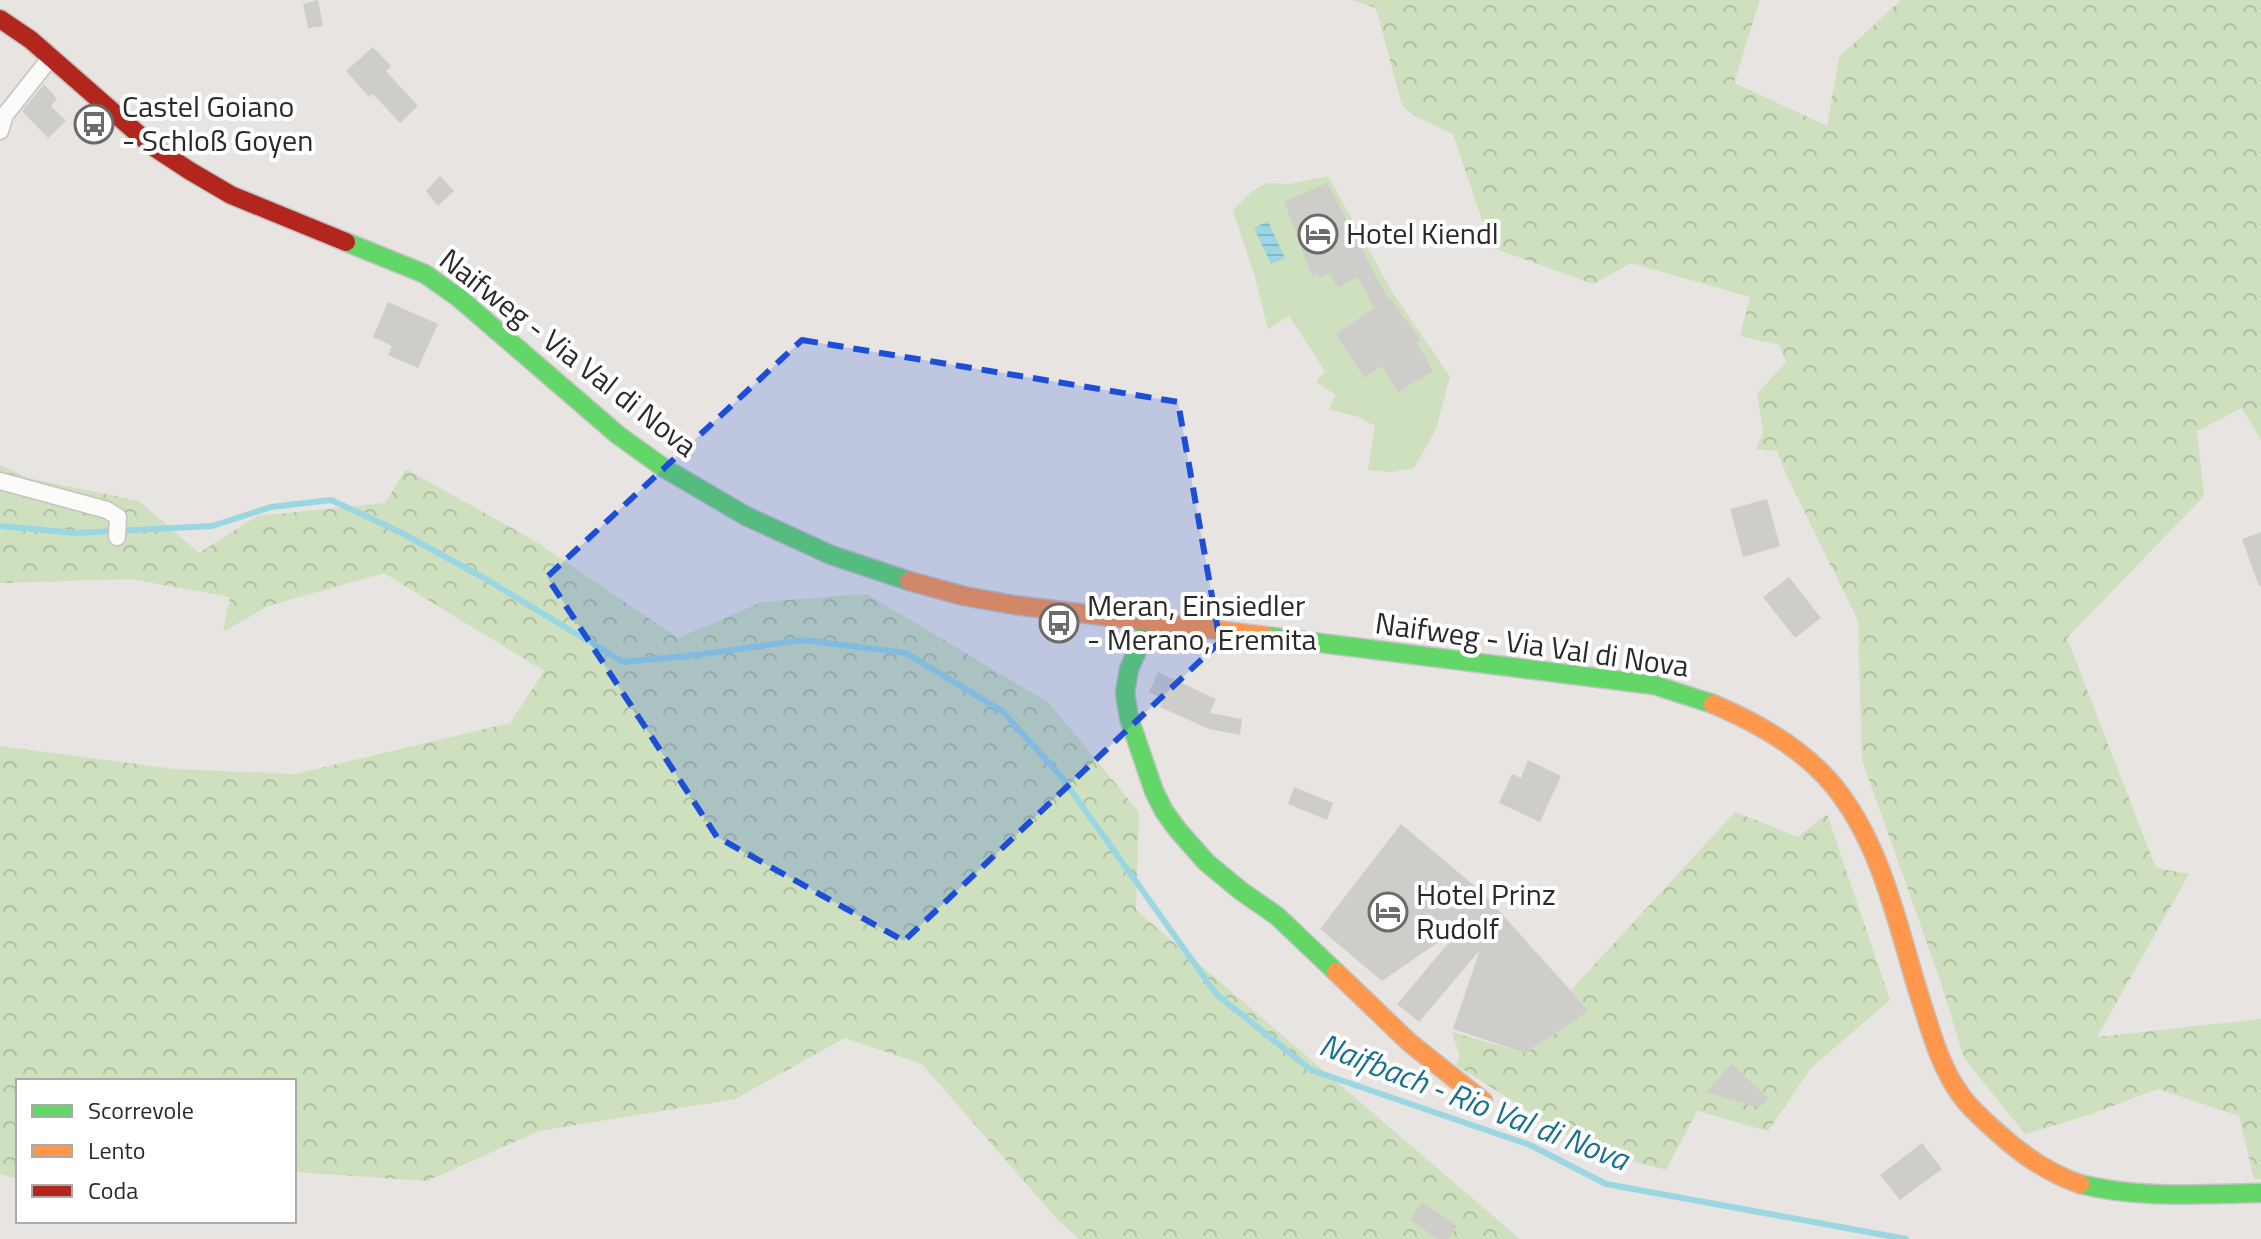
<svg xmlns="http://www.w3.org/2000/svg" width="2261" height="1239" viewBox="0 0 2261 1239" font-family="'Titillium Web',sans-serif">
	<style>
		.forest { fill: url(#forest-crowns) }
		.garden { fill: #cee0bd }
		.water { fill: url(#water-rules) }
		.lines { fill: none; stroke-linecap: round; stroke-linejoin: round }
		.stream { stroke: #9bd6e3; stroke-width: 6 }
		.building { fill: #cfcdca }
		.street-casing { stroke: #c4c3c3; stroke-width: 19 }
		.fast-casing { stroke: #c4c3c3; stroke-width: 21 }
		.slow-casing { stroke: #c4c3c3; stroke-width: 21 }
		.jam-casing { stroke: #c4c3c3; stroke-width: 21 }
		.street { stroke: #fcfbfa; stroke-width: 16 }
		.fast { stroke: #63d668; stroke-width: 18 }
		.slow { stroke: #ff974d; stroke-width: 18 }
		.jam { stroke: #b3261e; stroke-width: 18 }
		.marked { fill: #1d4ed8; fill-opacity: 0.2; stroke: #1d4ed8; stroke-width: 6; stroke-dasharray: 16 10; stroke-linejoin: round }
		.labels { text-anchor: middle; stroke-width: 8; stroke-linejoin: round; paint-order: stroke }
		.poi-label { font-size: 30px; fill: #2a2a2a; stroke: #fff; text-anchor: start }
		.street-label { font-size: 30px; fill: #2a2a2a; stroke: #fff }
		.water-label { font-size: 32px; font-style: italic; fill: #19708f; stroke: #fff }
	</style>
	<defs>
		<pattern id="forest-crowns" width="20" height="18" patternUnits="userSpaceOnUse" patternTransform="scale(2)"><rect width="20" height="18" fill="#cee0bd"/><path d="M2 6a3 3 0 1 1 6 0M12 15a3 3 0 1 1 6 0" fill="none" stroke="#b1c0a3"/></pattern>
		<pattern id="water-rules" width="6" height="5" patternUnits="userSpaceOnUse" patternTransform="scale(2)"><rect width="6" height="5" fill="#9bd6e3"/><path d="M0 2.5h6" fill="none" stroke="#86b8c3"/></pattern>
	</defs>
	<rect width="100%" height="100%" fill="#e8e4e1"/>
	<g class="forest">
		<path d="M 1351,0 L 1760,0 L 1734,83 L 1827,126 L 1839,57 L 1901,0 L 2261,0 L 2261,440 L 2242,408 L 2197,431 L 2204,496 L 2067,638 L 2156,868 L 2189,874 L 2097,1037 L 2261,1019 L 2261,1179 L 2254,1179 L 2239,1116 L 2158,1089 L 2089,1115 L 2025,1134 L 1964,1058 L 1940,980 L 1862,760 L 1858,621 L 1786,474 L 1777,451 L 1756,449 L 1763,433 L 1757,394 L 1786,362 L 1779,345 L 1740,336 L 1750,297 L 1631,263 L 1593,284 L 1491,247 L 1453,134 L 1415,116 L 1402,105 L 1376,8 Z"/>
		<path d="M 0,465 L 28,478 L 139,501 L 199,553 L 257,516 L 385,503 L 406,469 L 535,541 L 678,638 L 762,602 L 867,594 L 1049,703 L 1139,812 L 1136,910 L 1520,1239 L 1079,1239 L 1057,1219 L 922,1064 L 845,1038 L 735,1099 L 539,1131 L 427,1181 L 294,1172 L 294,1081 L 18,1081 L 18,1179 L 0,1174 L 0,746 L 174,769 L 295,774 L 510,723 L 544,671 L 384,573 L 268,606 L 223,632 L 230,597 L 131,579 L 0,583 Z"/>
		<path d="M 1735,812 L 1798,837 L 1827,814 L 1890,1000 L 1811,1068 L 1768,1131 L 1697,1111 L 1666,1170 L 1588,1149 L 1456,1065 L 1460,1057 L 1452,1032 L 1525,1053 L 1589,1011 L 1571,990 Z"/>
	</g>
	<path class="garden" d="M 1328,176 L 1391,290 L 1450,377 L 1436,429 L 1414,468 L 1393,472 L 1368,470 L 1375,426 L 1359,417 L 1329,409 L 1336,395 L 1316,382 L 1325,371 L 1289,316 L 1268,329 L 1255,277 L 1233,210 L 1250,193 L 1266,183 L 1290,184 Z"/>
	<path class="water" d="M 1268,221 L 1285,258 L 1271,264 L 1254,228 Z"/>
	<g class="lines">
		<path class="stream" d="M 0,526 L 76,533 L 212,526 L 271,507 L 331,500 L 400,532 L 484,578 L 623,662 L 697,655 L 803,640 L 906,653 L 1002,711 L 1060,775 L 1217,995 L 1311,1070 L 1530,1145 L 1606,1184 L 1906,1239"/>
	</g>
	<g class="building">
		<path d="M 318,0 L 323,26 L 308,28 L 303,4 Z"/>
		<path d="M 373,47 L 391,66 L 386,71 L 418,106 L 400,123 L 373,94 L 369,97 L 346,71 Z"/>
		<path d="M 44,84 L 57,99 L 51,106 L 66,121 L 48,138 L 22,111 Z"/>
		<path d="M 440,176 L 454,191 L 438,206 L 426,191 Z"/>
		<path d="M 1327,183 L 1388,299 L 1390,298 L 1420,340 L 1416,342 L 1433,371 L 1398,392 L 1382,366 L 1364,378 L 1336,334 L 1374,308 L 1358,277 L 1338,288 L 1330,273 L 1319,278 L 1317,274 L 1312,276 L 1284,202 Z"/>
		<path d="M 388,302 L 438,324 L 418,368 L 388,355 L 392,346 L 373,337 Z"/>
		<path d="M 1767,499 L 1780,546 L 1743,557 L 1730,509 Z"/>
		<path d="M 2261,532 L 2261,585 L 2259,586 L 2242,539 Z"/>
		<path d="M 1789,577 L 1821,618 L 1795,638 L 1763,597 Z"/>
		<path d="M 1158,672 L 1216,699 L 1210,713 L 1242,719 L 1240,735 L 1209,729 L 1160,707 L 1164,699 L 1149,692 Z"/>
		<path d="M 1528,760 L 1561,776 L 1540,822 L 1499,803 L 1512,774 L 1521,778 Z"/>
		<path d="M 1294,787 L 1333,803 L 1327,820 L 1288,804 Z"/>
		<path d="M 1401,824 L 1483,893 L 1589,1011 L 1525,1053 L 1453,1029 L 1480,950 L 1419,1022 L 1397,1004 L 1458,932 L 1456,930 L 1382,981 L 1320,929 Z"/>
		<path d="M 1732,1064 L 1768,1098 L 1759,1108 L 1706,1092 Z"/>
		<path d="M 1922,1143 L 1942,1169 L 1900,1200 L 1880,1175 Z"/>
		<path d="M 1422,1202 L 1457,1226 L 1448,1239 L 1438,1239 L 1410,1220 Z"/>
	</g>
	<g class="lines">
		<g class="street-casing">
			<g id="street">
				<path d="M 0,131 L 5,115 L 51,57"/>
				<path d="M 0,481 L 107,510 L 118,517 L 117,537"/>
			</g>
		</g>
		<g class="fast-casing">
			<g id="fast">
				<path d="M 346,242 L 425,274 L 459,298 L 618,435 L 664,468 L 746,516 L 831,555 L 909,581"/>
				<path d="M 1150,622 L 1129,669 L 1125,693 L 1129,718 L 1154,791 L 1164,811 L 1177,829 L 1206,862 L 1241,891 L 1277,916 L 1336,972"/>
				<path d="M 1265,636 L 1654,685 L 1713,704"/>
				<path d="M 2080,1184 C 2139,1199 2200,1194 2261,1193"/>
			</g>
		</g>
		<g class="slow-casing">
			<g id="slow">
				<path d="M 909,581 L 964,596 L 1014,605 L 1265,636"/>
				<path d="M 1713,704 C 1756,722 1803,749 1833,785 C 1885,848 1899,935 1924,1010 C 1933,1039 1942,1069 1960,1094 C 1970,1109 1984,1120 1998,1133 C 2022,1155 2048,1173 2080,1184"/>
				<path d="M 1336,972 L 1410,1043 L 1483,1101"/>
			</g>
		</g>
		<g class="jam-casing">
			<path id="jam" d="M 0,19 L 31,40 L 152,146 L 190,171 L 231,195 L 346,242"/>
		</g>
		<use href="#street" class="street"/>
		<use href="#fast" class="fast"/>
		<use href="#slow" class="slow"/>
		<use href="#jam" class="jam"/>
	</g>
	<path class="marked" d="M 802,340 L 1178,402 L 1220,642 L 904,941 L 717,837 L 547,577 Z"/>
	<defs>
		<g id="bus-ring" transform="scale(2)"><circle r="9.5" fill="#fff" stroke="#6c6b6a" stroke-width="1.5"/><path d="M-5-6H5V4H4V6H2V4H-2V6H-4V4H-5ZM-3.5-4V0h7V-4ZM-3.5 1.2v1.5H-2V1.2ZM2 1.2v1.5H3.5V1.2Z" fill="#6c6b6a"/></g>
		<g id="hotel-ring" transform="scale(2)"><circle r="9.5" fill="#fff" stroke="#6c6b6a" stroke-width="1.5"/><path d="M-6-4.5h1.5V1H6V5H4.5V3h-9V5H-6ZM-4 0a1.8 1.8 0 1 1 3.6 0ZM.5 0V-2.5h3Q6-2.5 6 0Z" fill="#6c6b6a"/></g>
	</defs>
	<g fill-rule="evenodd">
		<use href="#bus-ring" x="94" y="124"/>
		<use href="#hotel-ring" x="1318" y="234"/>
		<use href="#bus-ring" x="1059" y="623"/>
		<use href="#hotel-ring" x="1388" y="912"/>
	</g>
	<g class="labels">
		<g class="poi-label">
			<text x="122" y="117">Castel Goiano<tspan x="122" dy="34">- Schloß Goyen</tspan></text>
			<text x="1346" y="244">Hotel Kiendl</text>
			<text x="1087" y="616">Meran, Einsiedler<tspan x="1087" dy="34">- Merano, Eremita</tspan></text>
			<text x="1416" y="905">Hotel Prinz<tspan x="1416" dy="34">Rudolf</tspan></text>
		</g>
		<g class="street-label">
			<text transform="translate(568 353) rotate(38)" y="10">Naifweg - Via Val di Nova</text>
			<text transform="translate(1532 645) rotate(8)" y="10">Naifweg - Via Val di Nova</text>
		</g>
		<g class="water-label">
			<text transform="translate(1474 1102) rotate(21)" y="11">Naifbach - Rio Val di Nova</text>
		</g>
	</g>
	<rect x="16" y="1079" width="280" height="144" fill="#ffffff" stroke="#aaaaaa" stroke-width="2"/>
	<rect x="32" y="1105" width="40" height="12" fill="#63d668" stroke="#aaaaaa" stroke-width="2"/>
	<text x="88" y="1119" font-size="24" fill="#2a2a2a">Scorrevole</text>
	<rect x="32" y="1145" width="40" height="12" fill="#ff974d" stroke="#aaaaaa" stroke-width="2"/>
	<text x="88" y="1159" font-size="24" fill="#2a2a2a">Lento</text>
	<rect x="32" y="1185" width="40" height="12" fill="#b3261e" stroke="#aaaaaa" stroke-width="2"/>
	<text x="88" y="1199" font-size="24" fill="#2a2a2a">Coda</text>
</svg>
